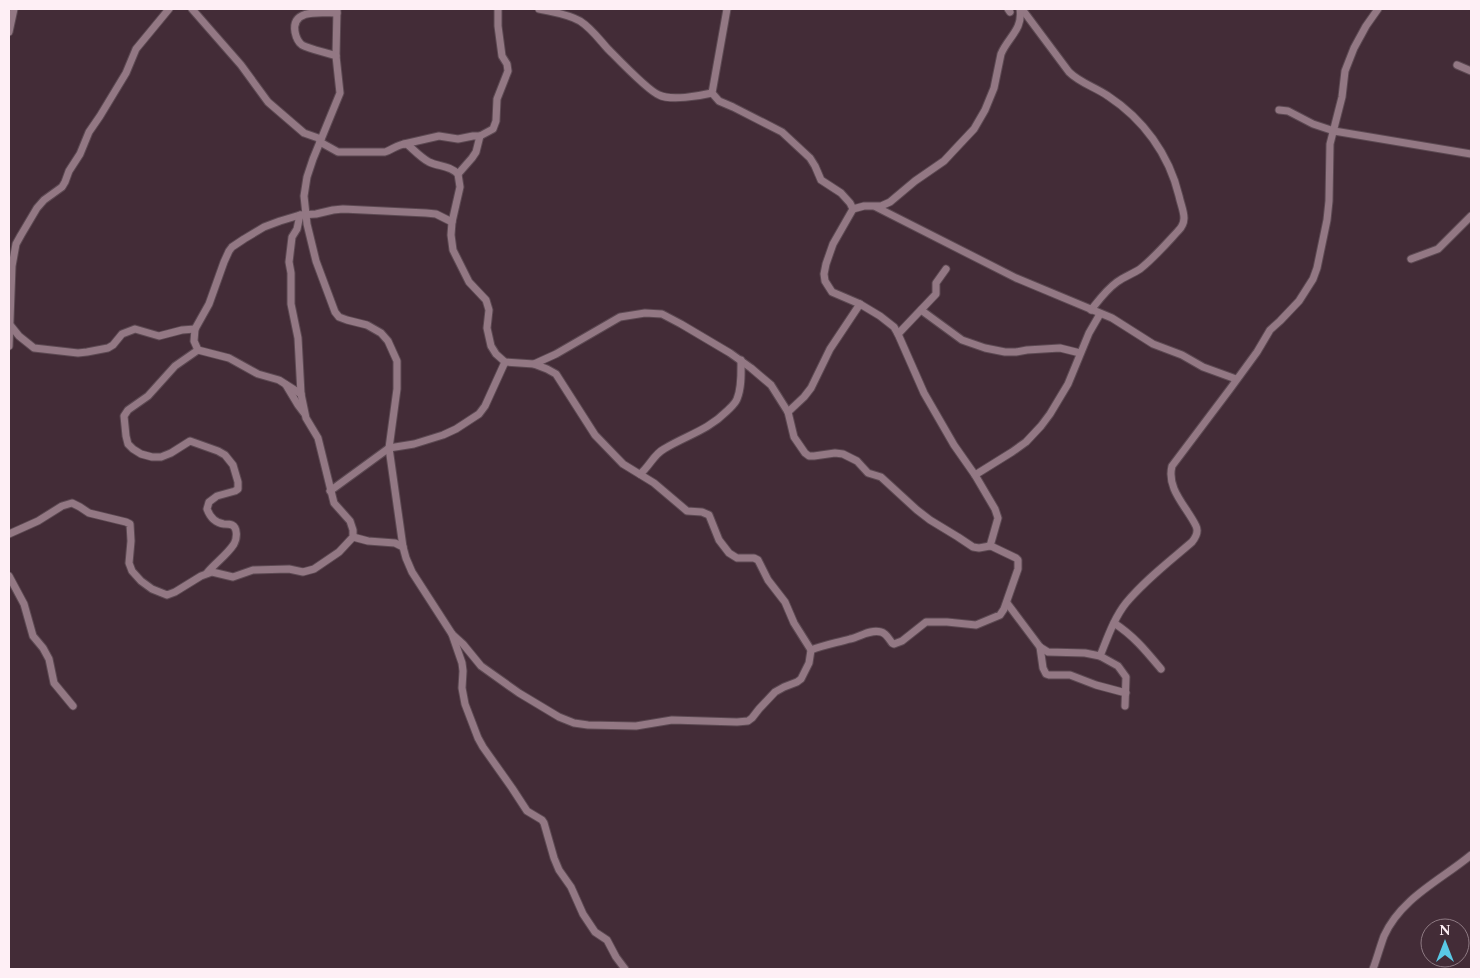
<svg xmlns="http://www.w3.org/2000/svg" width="1480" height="978" viewBox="0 0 1480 978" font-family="Spectral,serif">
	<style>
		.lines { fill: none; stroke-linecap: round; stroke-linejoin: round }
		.street-casing { stroke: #5c4952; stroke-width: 9 }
		.street { stroke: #937884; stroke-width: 7 }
	</style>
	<rect width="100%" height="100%" fill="#432c37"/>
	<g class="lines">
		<g class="street-casing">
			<g id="street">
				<path d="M 192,9 L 241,65 L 268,102 L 304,133 L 321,139"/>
				<path d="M 337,9 L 336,56 L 340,93 L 313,159 L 307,177 L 304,196 L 307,224 L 316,261 L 335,312 L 339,317 L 347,320 L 367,325 L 381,333 L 388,341 L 397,361 L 397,389 L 389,448 L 403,547 L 406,558 L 412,572 L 452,634 L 463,644 L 481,666 L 519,693 L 559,717 L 574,723 L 588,725 L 636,726 L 672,720 L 737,722 L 748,721 L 752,718 L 759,709 L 775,692 L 784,687 L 797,682 L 801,679 L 809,663 L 811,650 L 794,623 L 785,602 L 768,580 L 758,560 L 754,558 L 737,558 L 729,553 L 719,540 L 709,515 L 702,512 L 687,511 L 654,483 L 623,464 L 595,435 L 556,374 L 547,369 L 534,364"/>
				<path d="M 539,9 C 552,12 568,14 580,21 C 591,28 599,39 607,48 C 617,58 648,91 659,95 C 671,101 699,96 712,93"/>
				<path d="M 727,9 L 712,93 L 719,101 L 733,107 L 782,132 L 810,158 L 815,166 L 821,180 L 841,193 L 850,203 L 853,209 L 833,244 L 826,264 L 824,274 L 825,281 L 832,292 L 860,304 L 880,316 L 894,327 L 898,334 L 924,393 L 954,445 L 975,475 L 995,509 L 998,518 L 990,546"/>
				<path d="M 1008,9 L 1010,12"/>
				<path d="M 1022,9 L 1069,72 C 1080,83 1095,87 1108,96 C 1143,119 1169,154 1179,196 C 1182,210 1189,220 1178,231 C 1166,244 1154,258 1140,269 C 1132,274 1124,277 1117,282 C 1106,290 1099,300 1091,310"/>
				<path d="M 9,32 L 14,9"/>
				<path d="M 336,56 C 328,53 309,49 302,45 C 298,42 296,37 295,32 C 291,8 322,13 337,13"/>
				<path d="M 1457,65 L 1471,71"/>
				<path d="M 1279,110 L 1288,111 L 1313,124 L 1334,131 L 1471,154"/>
				<path d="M 320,142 L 338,152 L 385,152 C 392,150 399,143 407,144 C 414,150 420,157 429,162 C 439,167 449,165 458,174 L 460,187 L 452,222 L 451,235 L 453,250 L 469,282 L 486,300 L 489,310 L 487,328 L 491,346 L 496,354 L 505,362 L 534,364 L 556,354 L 620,317 L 645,313 L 662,314 L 681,324 L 730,353 L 751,368 L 771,385 L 788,412 L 794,437 L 805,453 L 809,456 L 814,456 L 835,453 L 843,454 L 857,461 L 868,473 L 881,477 L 917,510 L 930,520 L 958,537 L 973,547 L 979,548 L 990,546 L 993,547 L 1016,558 L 1018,560 L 1018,569 L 1004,609 L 1000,615 L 976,625 L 947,622 L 926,622 L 902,641 L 894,644 L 892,643 C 889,639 886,633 881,632 C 870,629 860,637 850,639 C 836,643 824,645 811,650"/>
				<path d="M 404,144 L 439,136 L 458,139 L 473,136 L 480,136"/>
				<path d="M 458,174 L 472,158 L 476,152 L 480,136 L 493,129 L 496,121 L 497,99 L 508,71 L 507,64 L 502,56 L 498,26 L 498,9"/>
				<path d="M 876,207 L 1016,278 L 1112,318 L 1153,344 L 1182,355 L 1203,367 L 1236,379"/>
				<path d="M 853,209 L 864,206 L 881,206 L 890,202 L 915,181 L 944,161 L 958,146 L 974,129 L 985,110 L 994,88 L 1001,54 C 1008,37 1023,30 1020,9"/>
				<path d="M 1411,259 L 1438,249 L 1471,216"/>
				<path d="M 921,310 L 962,340 L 985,348 L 1005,352 L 1016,352 L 1027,350 L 1060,348 L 1080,353"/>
				<path d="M 11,326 L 19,336 L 34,348 L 78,353 L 87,352 L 108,348 L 113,345 L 122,334 L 135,329 L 159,336 L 182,330 L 195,329"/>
				<path d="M 898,334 L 936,294 L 936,283 L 946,269"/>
				<path d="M 9,346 L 12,266 L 16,244 L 21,235 L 37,208 L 44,200 L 62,187 L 65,182 L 69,171 L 80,154 L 89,132 L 100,116 L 126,73 L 136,49 L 169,9"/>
				<path d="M 198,350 L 175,366 L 148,396 L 128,410 L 124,416 L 126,436 L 128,444 L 133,449 L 141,454 L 152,457 L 161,457 L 171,453 L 190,441 L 218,451 L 225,455 L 233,465 L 238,482 L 238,489 L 235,491 L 217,496 L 209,502 L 207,509 C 210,517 215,523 224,524 C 227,524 230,524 232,525 C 238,528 237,539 234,544 C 227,555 215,563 207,573"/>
				<path d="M 286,385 L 298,405 L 304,413"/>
				<path d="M 301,394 L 279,380 L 258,374 L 229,358 L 198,350 L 194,341 L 195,329 L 209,304 L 224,262 L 229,251 L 232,247 L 244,239 L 264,227 L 280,221 L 300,215 L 316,214 L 333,210 L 343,209 L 426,213 L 436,214 L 452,222"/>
				<path d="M 788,412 L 804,397 L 811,388 L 830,349 L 860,304"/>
				<path d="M 640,474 C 649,467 654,454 664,449 C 687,435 707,431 727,411 C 731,407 735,404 737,399 C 742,387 741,372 741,360"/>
				<path d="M 975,475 L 1012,452 L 1026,442 L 1041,426 L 1050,414 L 1068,384 L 1089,333 L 1100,314"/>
				<path d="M 330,491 L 389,448 L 414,444 L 443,435 L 456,429 L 479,414 L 485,406 L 505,362"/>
				<path d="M 9,534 L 38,521 L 62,506 L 72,503 L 80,507 L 89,513 L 126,522 L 130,524 L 131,541 L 129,563 L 132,571 L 141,581 L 152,589 L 167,595 L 175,592 L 201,576 L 212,572 L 233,577 L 253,570 L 289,569 L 303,572 L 314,569 L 339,552 L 353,537 L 353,530 L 350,521 L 334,503 L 318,438 L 306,418 L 301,394 L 298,338 L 291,304 L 291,273 L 289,262 L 292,237 L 297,229 L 300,215"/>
				<path d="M 353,537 L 368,541 L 395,543 L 403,547"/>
				<path d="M 9,576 L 24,604 L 33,636 L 43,648 L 49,659 L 54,683 L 73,706"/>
				<path d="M 1007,603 L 1040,647 L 1048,652 L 1085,653 L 1100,656 L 1118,666 L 1126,677 L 1125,706"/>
				<path d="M 1114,623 C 1134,636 1146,651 1161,669"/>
				<path d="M 452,634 L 462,663 L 463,671 L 462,688 L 465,704 L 478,738 L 483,747 L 512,788 L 527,811 L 542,820 L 544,823 L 554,858 L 559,870 L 571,887 L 583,914 L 595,932 L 607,940 L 616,957 L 625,969"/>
				<path d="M 1040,647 L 1043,668 L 1046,674 L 1049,675 L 1070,675 L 1096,685 L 1126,693"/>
				<path d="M 1100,656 C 1107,639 1114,618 1126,603 C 1145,580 1170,561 1192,542 C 1196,537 1199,532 1196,526 C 1187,507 1166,489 1172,466 L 1230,389 L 1257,352 L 1270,330 L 1280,321 L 1299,301 L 1313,279 L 1317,268 L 1327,220 L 1329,201 L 1330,144 L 1342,97 L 1345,71 L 1354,48 L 1366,26 L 1378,9"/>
				<path d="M 1373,969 C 1377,958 1380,947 1384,936 C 1401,898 1441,880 1471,855"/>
			</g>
		</g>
		<use href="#street" class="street"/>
	</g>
	<rect width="1480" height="978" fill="none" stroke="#feeff5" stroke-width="20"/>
	<g transform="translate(1445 943)"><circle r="24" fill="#432c37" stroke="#8e7a83"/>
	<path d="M0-4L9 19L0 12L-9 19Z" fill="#59c8e5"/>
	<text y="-8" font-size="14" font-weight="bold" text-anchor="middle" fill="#feeff5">N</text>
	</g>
</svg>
